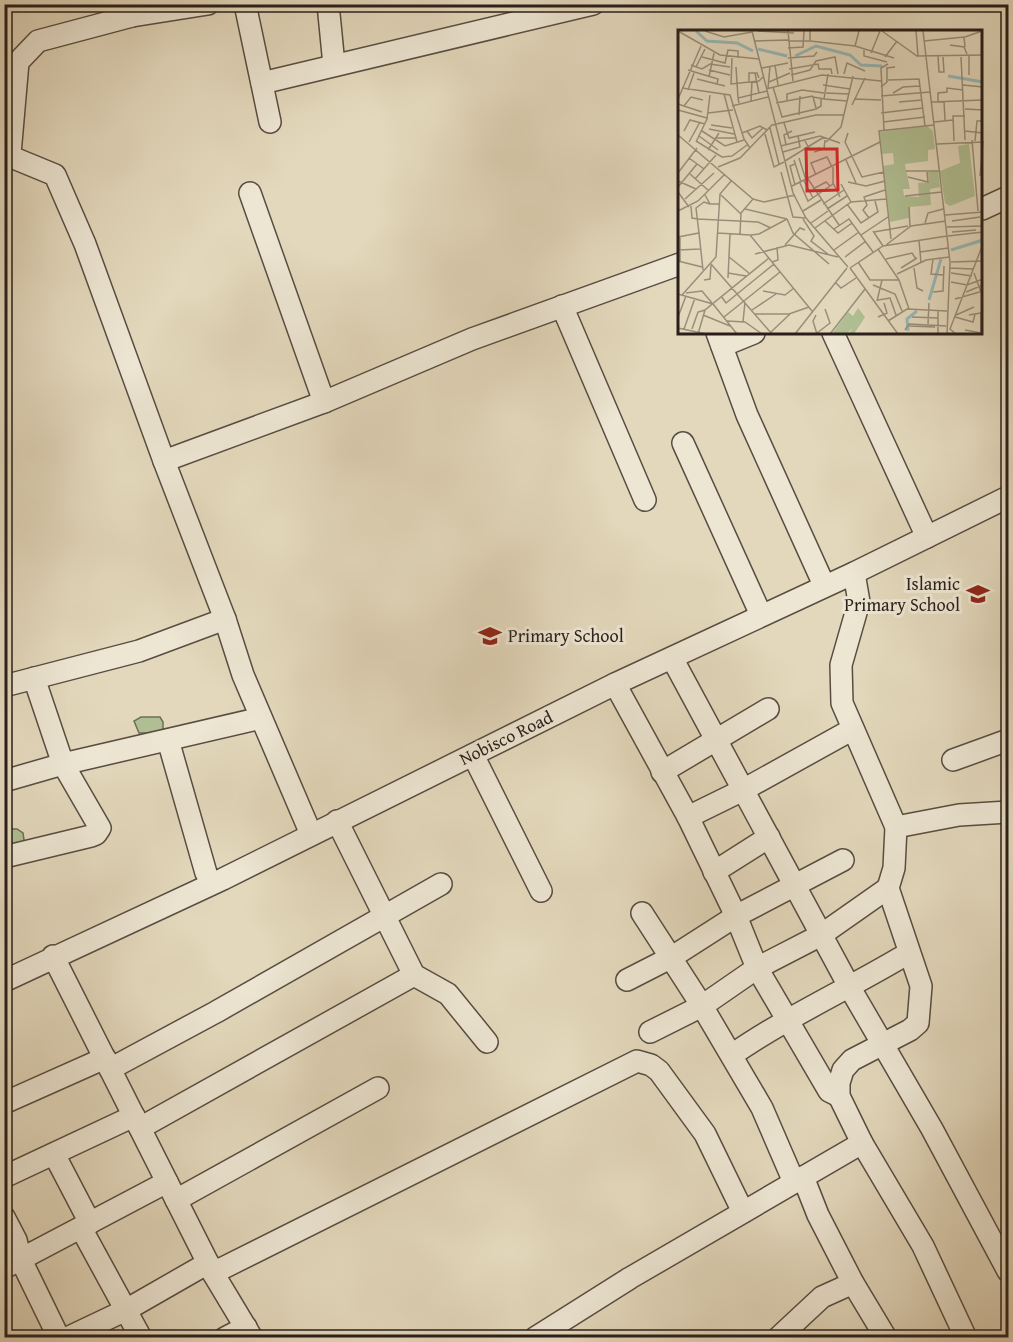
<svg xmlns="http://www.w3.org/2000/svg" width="1013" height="1342" viewBox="0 0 1013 1342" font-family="'Gentium Book Plus',serif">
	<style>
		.green { fill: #b0bf93; stroke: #6d6f56; stroke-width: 1.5 }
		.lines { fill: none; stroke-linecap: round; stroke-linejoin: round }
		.minor-casing { stroke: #584d42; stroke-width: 24 }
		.minor { stroke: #ede6d3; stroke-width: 21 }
		.labels { text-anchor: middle; stroke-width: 6; stroke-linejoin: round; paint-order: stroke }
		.poi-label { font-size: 18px; fill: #2a1f1a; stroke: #ede6d3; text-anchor: end }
		.street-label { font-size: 18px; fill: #2a1f1a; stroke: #ede6d3 }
		.inset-river { fill: none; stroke: #97b8b7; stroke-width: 3 }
		.inset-road { fill: none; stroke: #998e7b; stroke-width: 1.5 }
		.view { fill: #d62828; fill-opacity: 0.15; stroke: #d62828; stroke-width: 3 }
		.inset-edge { fill: none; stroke: #2a1f1a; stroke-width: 3 }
	</style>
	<rect width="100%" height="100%" fill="#e3d8bc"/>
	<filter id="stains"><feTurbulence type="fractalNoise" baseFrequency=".00333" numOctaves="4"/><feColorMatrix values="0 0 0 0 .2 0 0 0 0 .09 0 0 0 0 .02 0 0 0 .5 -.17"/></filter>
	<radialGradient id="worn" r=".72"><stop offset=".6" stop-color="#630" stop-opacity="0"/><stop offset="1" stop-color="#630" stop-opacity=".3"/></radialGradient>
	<g class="green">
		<path d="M 141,717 L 160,717 L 163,722 L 163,733 L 139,733 L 134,721 Z"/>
		<path d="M 5,829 L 17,829 L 23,833 L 25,847 L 5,854 Z"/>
	</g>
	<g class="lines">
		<g class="minor-casing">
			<g id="minor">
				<path d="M 128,4 L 132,16 L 208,4"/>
				<path d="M 245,4 L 270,122"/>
				<path d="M 328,4 L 334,65"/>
				<path d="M 262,83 L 593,4"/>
				<path d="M 4,154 L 55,175 L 85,244 L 164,461"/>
				<path d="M 10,154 L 18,62 L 38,41 L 132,16"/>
				<path d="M 250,193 L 324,402"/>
				<path d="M 982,209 L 1008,197"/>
				<path d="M 562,306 L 645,500"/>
				<path d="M 717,333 L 747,415 L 824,585"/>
				<path d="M 833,333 L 927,537"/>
				<path d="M 722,346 L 754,333"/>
				<path d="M 683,443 L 761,615"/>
				<path d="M 854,573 L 859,602 L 841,665 L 842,703 L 896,827 L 894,868 L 888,888 L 921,986 L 918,1023 L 910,1030 L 852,1060 L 843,1070 L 839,1083 L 839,1096 L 862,1143 L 923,1246 L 966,1338"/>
				<path d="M 672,658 L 850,988 L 932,1129 L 1008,1271"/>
				<path d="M 615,684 L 688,817 L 736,916 L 757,968 L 829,1091 L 839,1096"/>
				<path d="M 4,686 L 139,651 L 225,619"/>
				<path d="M 168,740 L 206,873"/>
				<path d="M 473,755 L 541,891"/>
				<path d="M 953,760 L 1008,740"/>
				<path d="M 662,772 L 768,709"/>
				<path d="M 4,781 L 63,764 L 261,718"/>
				<path d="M 688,817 L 743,790 L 853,729"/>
				<path d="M 337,821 L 414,975 L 448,994 L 487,1042"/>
				<path d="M 896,827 L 959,815 L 1008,812"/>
				<path d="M 311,834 L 243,675 L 225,619 L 164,461 L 324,402 L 472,339 L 680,264"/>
				<path d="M 4,857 L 91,836 L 96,834 L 100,828 L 63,764 L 34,678"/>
				<path d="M 714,872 L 769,837"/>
				<path d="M 642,913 L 702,1006 L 762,1108 L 794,1182"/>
				<path d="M 53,956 L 213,1273 L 252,1338"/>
				<path d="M 627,980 L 672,957 L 736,916 L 843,860"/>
				<path d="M 4,981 L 223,879 L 615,684 L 854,573 L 1008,497"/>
				<path d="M 650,1032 L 702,1006 L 757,968 L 821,935 L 888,888"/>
				<path d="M 732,1055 C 785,1018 844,991 900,958"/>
				<path d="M 110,1069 L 216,1012 L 441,884"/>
				<path d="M 4,1103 L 105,1058"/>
				<path d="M 140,1128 L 414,975"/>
				<path d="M 54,1154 L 90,1223"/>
				<path d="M 4,1177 L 134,1116"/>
				<path d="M 803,1177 L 818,1215 L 853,1283 L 886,1338"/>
				<path d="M 176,1200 L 378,1088"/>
				<path d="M 4,1217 L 16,1240 L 21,1260 L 59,1338"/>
				<path d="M 81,1228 L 141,1338"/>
				<path d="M 4,1268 L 167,1182"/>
				<path d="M 213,1273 L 637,1061 L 651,1065 L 659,1071 L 705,1134 L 743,1212"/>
				<path d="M 67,1338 L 126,1310 L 208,1263"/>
				<path d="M 225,1338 L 246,1327"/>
				<path d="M 535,1338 L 630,1278 L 862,1143"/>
				<path d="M 778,1338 L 822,1297 L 853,1283"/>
			</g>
		</g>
		<use href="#minor" class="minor"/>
	</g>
	<defs>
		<g id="school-bare" transform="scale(1.8)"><path d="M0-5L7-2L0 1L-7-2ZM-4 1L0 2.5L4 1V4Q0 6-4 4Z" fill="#8f2418" stroke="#ede6d3" stroke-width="2.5" paint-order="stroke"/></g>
	</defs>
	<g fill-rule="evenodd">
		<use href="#school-bare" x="978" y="594"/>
		<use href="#school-bare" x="490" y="636"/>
	</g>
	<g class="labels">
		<g class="poi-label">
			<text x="960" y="590">Islamic<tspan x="960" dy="21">Primary School</tspan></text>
			<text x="508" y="642" text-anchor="start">Primary School</text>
		</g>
		<g class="street-label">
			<text transform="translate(506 738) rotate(-26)" y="6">Nobisco Road</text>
		</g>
	</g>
	<g transform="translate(678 30)">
		<rect width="304" height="304" fill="#e3d8bc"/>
		<path d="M 249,96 L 255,101 L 257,119 L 250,120 L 250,131 L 227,134 L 232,159 L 225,159 L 226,166 L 241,167 L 240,153 L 251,152 L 250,142 L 260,141 L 262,157 L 252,159 L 253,175 L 232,177 L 231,188 L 212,192 L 205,136 L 216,134 L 215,123 L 204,124 L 202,102 ZM 291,114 L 297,166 L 272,176 L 267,173 L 262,141 L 282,133 L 280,116 ZM 180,278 L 187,287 L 176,304 L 171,304 L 174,298 L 169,304 L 154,304 L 170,282 L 175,286 Z" fill="#b0bf93"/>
		<path class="inset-river" d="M 18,1 L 29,11 L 59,13 L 75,21M 80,19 L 109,26M 117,26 L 138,16 L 172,25 L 183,35 L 204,36M 270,46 L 305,52M 273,220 L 305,210M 251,270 L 263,229M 230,301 L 229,289 L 239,281"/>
		<path class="inset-road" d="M 0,1 L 42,25 L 81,29M 27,1 L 46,7 L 74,2M 74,1 L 115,163 L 128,188 L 170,237M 80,1 L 116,3M 110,1 L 115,51M 181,1 L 177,16 L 216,28M 204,1 L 239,26 L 305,25M 238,1 L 240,26M 245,1 L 272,232 L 269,304M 287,7 L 304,1M 77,11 L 110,10M 110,11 L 132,11 L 132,1M 132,11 L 177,16M 246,11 L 286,7 L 287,17M 272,15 L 286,17 L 289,24M 110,18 L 125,17 L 126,1M 186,20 L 186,26 L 209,32M 193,23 L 202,1M 260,26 L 261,42 L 266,42 L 265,27M 291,26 L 291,45M 24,27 L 47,33 L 50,20 L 60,21 L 60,28M 207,27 L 219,11M 283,27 L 287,110M 54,28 L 53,54 L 81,51 L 85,47M 110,28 L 136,26 L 139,22M 13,35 L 24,39 L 32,34 L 52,37M 97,35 L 100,55M 18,37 L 27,19M 58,37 L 60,68M 84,38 L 110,33M 111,39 L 140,34 L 141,39 L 153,39 L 154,44M 10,40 L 40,49 L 39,54M 31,40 L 52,45M 77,43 L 81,63M 166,44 L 169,33 L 187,41M 113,45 L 132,40 L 138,31 L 157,27 L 160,44M 31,47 L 36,23M 19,49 L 47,56M 210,50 L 241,49 L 247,96M 71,51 L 71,43 L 79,43 L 81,48M 91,52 L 112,43M 145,55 L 172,59M 285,55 L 305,57M 95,57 L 104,87 L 138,79 L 143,76 L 143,69M 203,57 L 209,52 L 209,38 L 217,37M 4,58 L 52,65 L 66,109 L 72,118M 90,58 L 92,36M 88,59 L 144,45 L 203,51M 10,60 L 16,43M 148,63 L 171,64M 215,63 L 225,57 L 242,56M 46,64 L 59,112M 203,66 L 252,62M 0,69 L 23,16M 146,69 L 169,71M 176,69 L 203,70M 109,70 L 109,64 L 124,60 L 146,63M 73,71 L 74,51M 266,71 L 267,90M 221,72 L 244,70M 254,72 L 305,70M 260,72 L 260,63 L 269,62 L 269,58 L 285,60M 61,73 L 60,68 L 89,61M 98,73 L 135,66M 0,74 L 24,82M 174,75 L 187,48M 6,76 L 13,67 L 25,70M 54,76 L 90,67M 138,78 L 135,67 L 146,69 L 150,44M 287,79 L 305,80M 0,80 L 29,88M 30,83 L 55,80M 203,83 L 245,78M 121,85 L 122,66M 205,92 L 247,87M 256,92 L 275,90M 106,93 L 111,108 L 137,102M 33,95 L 54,98M 92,98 L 101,134M 31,99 L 56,104M 206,100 L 203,38 L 210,34M 6,101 L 12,90 L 27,94M 24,101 L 47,116 L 66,110M 69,101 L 74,108 L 85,98M 287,101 L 305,103M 64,103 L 82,96 L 89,100M 170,103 L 167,112 L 184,147 L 206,142M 87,104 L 96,137 L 106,132M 0,105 L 75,169 L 86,172 L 117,165M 21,106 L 40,120M 38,108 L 58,108M 294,110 L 300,181M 18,111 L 44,127 L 54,126 L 69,115M 127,111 L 132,120 L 142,118M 276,111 L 275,86 L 287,86M 297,111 L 299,91 L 305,91M 11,112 L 22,92M 18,112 L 29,89 L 32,65M 148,112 L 163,97 L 175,46M 259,114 L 305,112 L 302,146M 108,115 L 106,105 L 114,101M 103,116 L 142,106 L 162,113M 30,120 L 41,103M 105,122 L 122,117 L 120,106M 136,122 L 146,119 L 147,110M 11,128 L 26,139M 121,128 L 128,150M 116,130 L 123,152M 168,130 L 178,153M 107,131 L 146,107M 40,137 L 62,128 L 94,95 L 138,85 L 166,85M 155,137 L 155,153 L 162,167M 228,141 L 261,141M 103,142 L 115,187 L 128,188M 0,143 L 19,118M 12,144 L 31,161M 138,145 L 133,133 L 149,127 L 154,137M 230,147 L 250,152 L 249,142M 17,149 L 38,125M 130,149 L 161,195M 0,151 L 18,159M 126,151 L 135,168M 170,152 L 188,156 L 207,151M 122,153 L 130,171 L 155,154M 163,154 L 173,172M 117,155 L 112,136 L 117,134M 114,156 L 202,112M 0,157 L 19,134M 135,159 L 148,152 L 152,156M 0,162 L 11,177M 27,165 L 32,174 L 41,174M 43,165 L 63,184M 227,166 L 264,162M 7,169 L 36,143M 145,174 L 166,160M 169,174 L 183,193 L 200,182 L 197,171M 13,176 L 14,188 L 20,189M 231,177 L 232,196M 67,179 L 109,189M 149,179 L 169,166M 0,181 L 20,171 L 47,144M 125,181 L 143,170M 267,185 L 305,182M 191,188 L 185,180 L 189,175 L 186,167 L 207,160M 20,189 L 40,190M 109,189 L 115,203 L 151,234M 125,189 L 136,206 L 133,211 L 151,225M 40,190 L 80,192 L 93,198M 147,191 L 160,203 L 174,193M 274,191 L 302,187M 133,193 L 150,181M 247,193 L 250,183 L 265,179M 269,197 L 305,196M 137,198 L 173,172 L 208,169M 156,199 L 171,189 L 195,222M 195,201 L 205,216M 196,202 L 230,196M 274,202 L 298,200M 21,203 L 18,178 L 26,172 L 32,174M 40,203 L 72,205 L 134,281M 62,204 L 63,183 L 75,169M 73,205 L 81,204 L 109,189M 183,205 L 210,187M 270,206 L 305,202M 0,207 L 21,203 L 25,240M 213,209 L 201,101 L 256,95M 241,210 L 243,233M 107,215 L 122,198 L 127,200M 208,215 L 233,196 L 268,191M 200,219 L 221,250M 0,220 L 22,219M 156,220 L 181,202M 242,222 L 270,218M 77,224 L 111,215 L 160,227M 51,227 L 71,243M 167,227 L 188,211M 208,229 L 234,223 L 238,229M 255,229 L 253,244 L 266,245M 0,231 L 24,237M 2,232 L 2,206M 94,232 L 100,230 L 99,217M 180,232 L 192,250 L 221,250 L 231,279M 273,232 L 305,231M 33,234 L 94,304M 172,238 L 220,304M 172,238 L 205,216 L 269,206M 223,238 L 239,228M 236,238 L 239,258 L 245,261M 272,238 L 295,239M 50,243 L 68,246M 273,243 L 294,246M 296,243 L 303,262M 219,244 L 248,230 L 271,227M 50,248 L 52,204M 26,250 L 32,249 L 33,235M 273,252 L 289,255 L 305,249M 158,253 L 163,258 L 178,248M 195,255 L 217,264 L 224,281M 85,261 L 107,265 L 116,258M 255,262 L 265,261 L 266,236M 288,262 L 305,255M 8,263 L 24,261 L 34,273M 0,264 L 35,274 L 59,304M 4,265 L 38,227 L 42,164 L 54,150M 43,266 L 48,273 L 96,234M 277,269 L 305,261M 200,270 L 212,268 L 218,285M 199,271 L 204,250M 74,280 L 98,264M 260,280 L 260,304M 77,284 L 111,284 L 131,277M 25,285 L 52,296M 138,285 L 135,291 L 139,304M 278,285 L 296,277M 0,287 L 8,266M 46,287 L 102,242M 200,287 L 209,283 L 206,273M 234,287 L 260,288M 277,287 L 295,292 L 297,284M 49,291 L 67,292 L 84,304M 210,291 L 229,279 L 269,281M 65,292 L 67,272M 250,294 L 251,273M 231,296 L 257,297M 0,298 L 28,304M 6,299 L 17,268M 14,299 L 20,282 L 27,280M 227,300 L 231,294 L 268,296M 287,300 L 303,303 L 303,283 L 291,285M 93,302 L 112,284M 139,303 L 152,293 L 147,279M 20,304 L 27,280 L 91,228M 117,304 L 169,238M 152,304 L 187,259M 278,304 L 272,299 L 305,214"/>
		<path class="view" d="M 128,119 L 159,119 L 160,160 L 129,161 Z"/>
		<rect width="304" height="304" class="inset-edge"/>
	</g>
	<rect width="1013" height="1342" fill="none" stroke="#e3d8bc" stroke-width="24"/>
	<rect x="6" y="6" width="1001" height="1330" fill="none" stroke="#2a1f1a" stroke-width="3"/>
	<rect x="12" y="12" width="989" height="1318" fill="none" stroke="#2a1f1a" stroke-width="1.5"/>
	<rect width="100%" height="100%" filter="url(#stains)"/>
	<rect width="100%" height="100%" fill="url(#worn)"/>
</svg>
